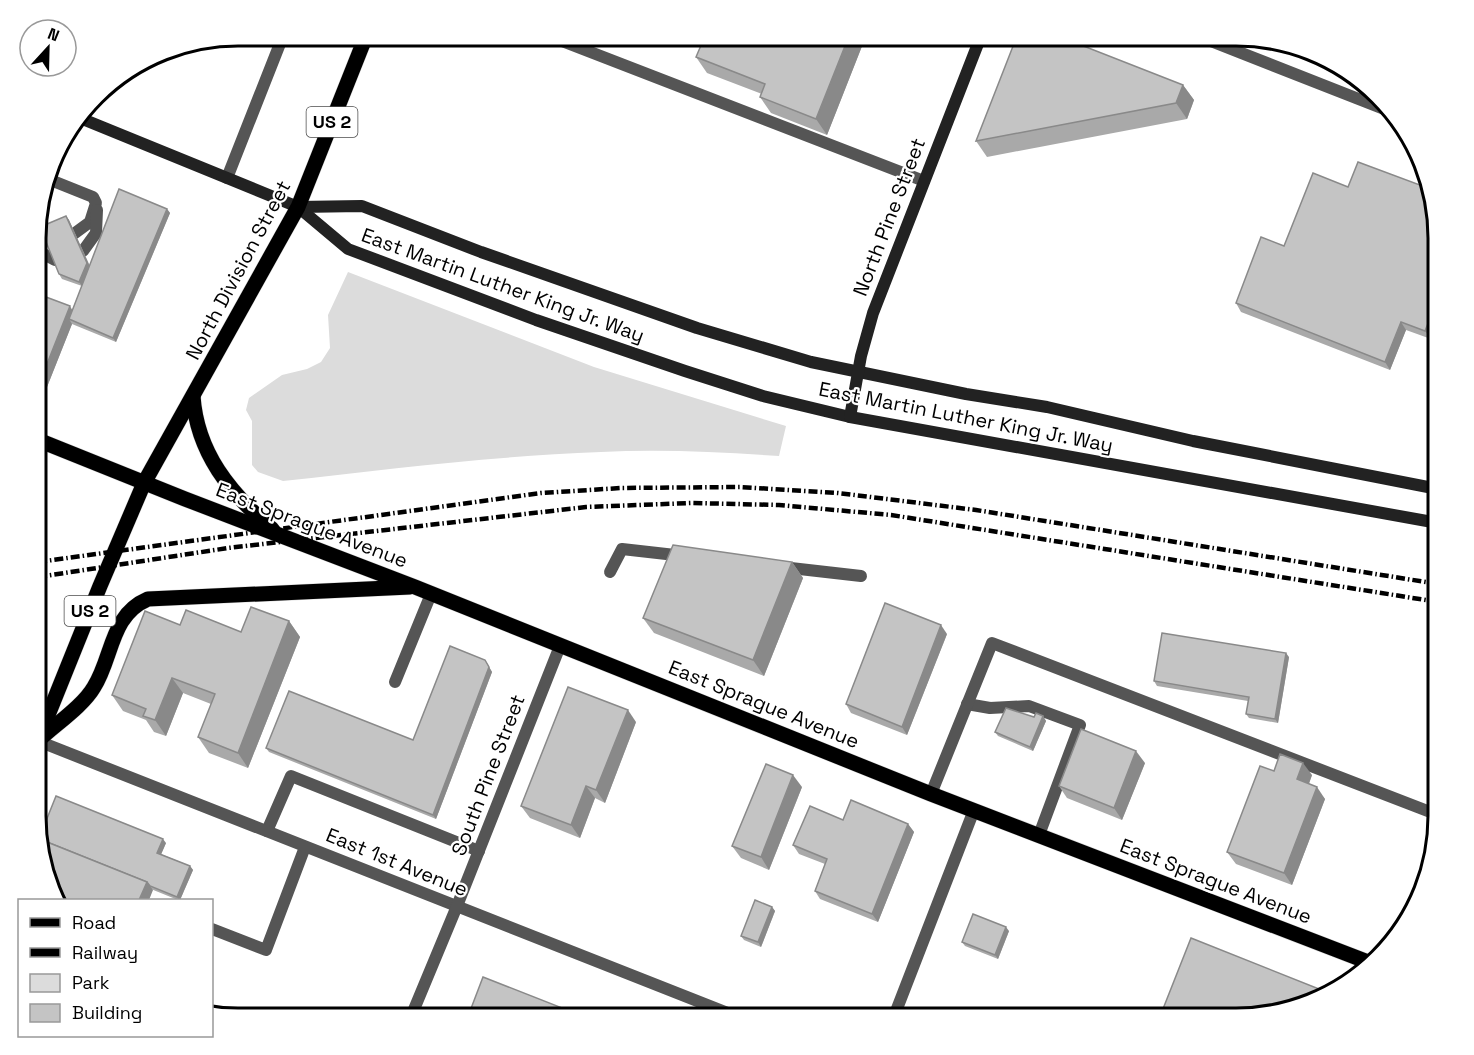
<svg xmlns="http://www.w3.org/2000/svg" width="1474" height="1055" viewBox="0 0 1474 1055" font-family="'Space Grotesk',sans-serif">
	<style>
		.green { fill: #dcdcdc }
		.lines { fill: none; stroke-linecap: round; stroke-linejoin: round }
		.primary-casing { stroke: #dbdbdb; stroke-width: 16 }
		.lane { stroke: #555; stroke-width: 12 }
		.street { stroke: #555; stroke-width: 12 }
		.secondary { stroke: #222; stroke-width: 12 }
		.primary { stroke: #000; stroke-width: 15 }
		.rail { stroke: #000; stroke-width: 4.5; stroke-dasharray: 9 3 1.5 3; stroke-linecap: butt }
		.wall { fill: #a9a9a9 }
		.shaded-wall { fill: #898989 }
		.building { fill: #c4c4c4; stroke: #898989; stroke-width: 1.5 }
		.labels { text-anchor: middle; stroke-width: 4.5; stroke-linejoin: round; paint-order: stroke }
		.shield { fill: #fff; stroke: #4c4c4c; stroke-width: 1.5 }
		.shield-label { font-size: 18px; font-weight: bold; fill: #000 }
		.street-label { font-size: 20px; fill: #000; stroke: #fff }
		.rim { fill: none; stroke: #000; stroke-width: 3 }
	</style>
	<rect width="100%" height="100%" fill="#fff"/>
	<path class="green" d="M 348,272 L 594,367 L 786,426 L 779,456 C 720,452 660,449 601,452 C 494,456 389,469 283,481 L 258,472 L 252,465 L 252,421 L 246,410 L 249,398 L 282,375 L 307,369 L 321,362 L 330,348 L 328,315 Z"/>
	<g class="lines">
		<g class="primary-casing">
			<g id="primary">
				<path d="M 193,396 C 197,453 230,493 272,529"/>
				<path d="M 38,440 L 185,499 L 415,587 L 931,794 L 1368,962"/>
				<path d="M 40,739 C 56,724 83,706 94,687 C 113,657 110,615 148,599 L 410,587"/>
				<path d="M 38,740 L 100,586 L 144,483 L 298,207 L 366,36"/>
			</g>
		</g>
		<g class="lane">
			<path d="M 549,36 L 924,181"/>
			<path d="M 227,178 L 283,36"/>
			<path d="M 48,179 L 93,197 L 96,203 L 90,222 L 75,233"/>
			<path d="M 38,251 L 55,260"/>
			<path d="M 83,251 L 96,233 L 97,210"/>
			<path d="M 782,567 L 861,576"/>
			<path d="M 610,572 L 622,549 L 684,556"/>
			<path d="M 395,682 L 431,594"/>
			<path d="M 967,704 L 990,708 L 1029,706 L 1080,725 L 1039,835"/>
			<path d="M 931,794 L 992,643 L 1438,815"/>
			<path d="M 267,831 L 291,776 L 479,851"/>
			<path d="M 212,929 L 266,950 L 305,847"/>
		</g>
		<g class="street">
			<path d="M 1198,36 L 1384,109"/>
			<path d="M 38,741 L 743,1019"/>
			<path d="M 410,1019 L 457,906 L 560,646"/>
			<path d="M 893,1019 L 974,810"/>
		</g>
		<g class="secondary">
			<path d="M 80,118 L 298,207 L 348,249 L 536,320 L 685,371 L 763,396 L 850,417 L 1438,523"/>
			<path d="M 298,207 L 362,206 L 481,252 L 697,328 L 811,362 L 966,394 L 1047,407 L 1193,441 L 1438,489"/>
			<path d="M 850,417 L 861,356 L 873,313 L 981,36"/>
		</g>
		<use href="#primary" class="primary"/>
		<g class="rail">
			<path d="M 38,562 L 541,493 L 621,488 L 740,487 L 838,493 L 976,510 L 1438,584"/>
			<path d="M 38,577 L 228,548 L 586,507 L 692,503 L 779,505 L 891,515 L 1438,602"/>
		</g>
	</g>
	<g class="wall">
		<path d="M 866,36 L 827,135 L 771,113 L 760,97 L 762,94 L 707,73 L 696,57 Z"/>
		<path d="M 1183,85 L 1194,100 L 1187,119 L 987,157 L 976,141 Z"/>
		<path d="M 167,209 L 170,213 L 116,342 L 72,324 L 45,392 L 38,389 L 38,294 L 72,310 L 82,286 L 62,279 L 59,274 L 66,216 L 69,220 L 90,266 Z"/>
		<path d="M 1438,226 L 1438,321 L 1431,339 L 1406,330 L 1390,370 L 1241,312 L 1236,303 L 1284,246 Z"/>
		<path d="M 792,562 L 803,578 L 764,676 L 654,633 L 643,618 Z"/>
		<path d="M 289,621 L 300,637 L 248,768 L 209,753 L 198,737 L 211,704 L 183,693 L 166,736 L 154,732 L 146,720 L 123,711 L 112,695 L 180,625 L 241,632 Z"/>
		<path d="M 947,634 L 907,735 L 851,713 L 846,704 Z"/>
		<path d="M 1289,657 L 1278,723 L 1249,718 L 1246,714 L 1248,701 L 1157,686 L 1154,681 Z"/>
		<path d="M 485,660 L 492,672 L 436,819 L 269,752 L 266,748 L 413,740 Z"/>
		<path d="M 1043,716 L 1046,721 L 1033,751 L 998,736 L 995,732 L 1034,717 Z"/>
		<path d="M 636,722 L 605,803 L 595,798 L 580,838 L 530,818 L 521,806 Z"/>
		<path d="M 1145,763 L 1122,820 L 1067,798 L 1059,786 Z"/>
		<path d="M 1274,771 L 1312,775 L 1309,784 L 1325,799 L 1292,885 L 1236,864 L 1227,852 Z"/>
		<path d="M 802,787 L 769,870 L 741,858 L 732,846 Z"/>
		<path d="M 843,820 L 908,824 L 914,832 L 878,922 L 820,899 L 815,891 L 825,864 L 799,854 L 793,845 Z"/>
		<path d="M 38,841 L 166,843 L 161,854 L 190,866 L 193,870 L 180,900 L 178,900 L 40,844 Z"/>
		<path d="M 772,907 L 775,911 L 761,947 L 744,940 L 741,936 Z"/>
		<path d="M 1009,931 L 998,959 L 965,946 L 962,942 Z"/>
	</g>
	<g class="shaded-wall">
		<path d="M 849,36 L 866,36 L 827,135 L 816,119 Z"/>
		<path d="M 1183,85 L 1194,100 L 1187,119 L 1176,103 Z"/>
		<path d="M 167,209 L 170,213 L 116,342 L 113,338 Z"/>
		<path d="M 66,216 L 69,220 L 90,267 L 82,286 L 79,282 Z"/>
		<path d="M 1438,298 L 1438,321 L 1431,339 L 1425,331 Z"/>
		<path d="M 70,306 L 75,315 L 69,319 L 72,324 L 45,392 L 39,384 Z"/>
		<path d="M 1401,322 L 1406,330 L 1390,370 L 1385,362 Z"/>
		<path d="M 792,562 L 803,578 L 764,676 L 753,660 Z"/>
		<path d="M 289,621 L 300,637 L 248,768 L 238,753 Z"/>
		<path d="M 941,625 L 947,634 L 907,735 L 902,727 Z"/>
		<path d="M 1286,653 L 1289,657 L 1278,723 L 1275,719 Z"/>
		<path d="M 485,660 L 492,672 L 436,819 L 433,815 Z"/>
		<path d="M 172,678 L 183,693 L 166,736 L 155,720 Z"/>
		<path d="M 628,710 L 636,722 L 605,803 L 596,790 Z"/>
		<path d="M 1043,716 L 1046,721 L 1033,751 L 1030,747 Z"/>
		<path d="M 1136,751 L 1145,763 L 1122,820 L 1114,808 Z"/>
		<path d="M 1303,763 L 1312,775 L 1306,791 L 1297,779 Z"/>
		<path d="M 793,775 L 802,787 L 769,870 L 761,857 Z"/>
		<path d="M 586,786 L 595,798 L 580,838 L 571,825 Z"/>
		<path d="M 1317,787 L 1325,799 L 1292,885 L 1284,873 Z"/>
		<path d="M 908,824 L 914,832 L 878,922 L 872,914 Z"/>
		<path d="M 163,839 L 166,843 L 160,857 L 157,853 Z"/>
		<path d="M 190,866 L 193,870 L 180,900 L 179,900 L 177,897 Z"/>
		<path d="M 147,882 L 153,890 L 149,900 L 139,900 Z"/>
		<path d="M 772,907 L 775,911 L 761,947 L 758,942 Z"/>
		<path d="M 1006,927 L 1009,931 L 998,959 L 995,955 Z"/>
	</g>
	<g class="building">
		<path d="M 705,36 L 849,36 L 816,119 L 760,97 L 765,84 L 696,57 Z"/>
		<path d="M 1017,36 L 1058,36 L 1183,85 L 1176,103 L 976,141 Z"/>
		<path d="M 1358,162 L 1428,188 L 1438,226 L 1438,298 L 1425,331 L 1401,322 L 1385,362 L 1236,303 L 1261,237 L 1284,246 L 1313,173 L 1348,187 Z"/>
		<path d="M 119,189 L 167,209 L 113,338 L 69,319 Z"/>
		<path d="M 66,216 L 87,263 L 79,282 L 59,274 L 40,227 Z"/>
		<path d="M 38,294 L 70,306 L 39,384 L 38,383 Z"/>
		<path d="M 673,545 L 792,562 L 753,660 L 643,618 Z"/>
		<path d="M 885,603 L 941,625 L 902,727 L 846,704 Z"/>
		<path d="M 251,607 L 289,621 L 238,753 L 198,737 L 215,694 L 172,678 L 155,720 L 143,716 L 146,709 L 112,695 L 145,611 L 180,625 L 186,610 L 241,632 Z"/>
		<path d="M 1162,633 L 1286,653 L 1275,719 L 1246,714 L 1249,697 L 1154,681 Z"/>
		<path d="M 450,646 L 485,660 L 489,667 L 433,815 L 266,748 L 289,691 L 413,740 Z"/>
		<path d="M 568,687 L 628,710 L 596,790 L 586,786 L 571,825 L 521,806 Z"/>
		<path d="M 1006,708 L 1034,717 L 1036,713 L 1043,716 L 1030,747 L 995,732 Z"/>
		<path d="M 1081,729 L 1136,751 L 1114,808 L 1059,786 Z"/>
		<path d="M 1280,754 L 1303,763 L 1297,779 L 1317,787 L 1284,873 L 1227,852 L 1260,766 L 1274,771 Z"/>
		<path d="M 766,764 L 793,775 L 761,857 L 732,846 Z"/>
		<path d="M 56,796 L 163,839 L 157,853 L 190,866 L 177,897 L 150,886 L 147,882 L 42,840 L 41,842 L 38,841 Z"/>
		<path d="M 851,800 L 908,824 L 872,914 L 815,891 L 827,859 L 793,845 L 810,806 L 843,820 Z"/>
		<path d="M 42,840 L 147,882 L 139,900 L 57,900 L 39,847 Z"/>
		<path d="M 755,900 L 772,907 L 758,942 L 741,936 Z"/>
		<path d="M 973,914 L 1006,927 L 995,955 L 962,942 Z"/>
		<path d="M 1191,938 L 1329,993 L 1328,996 L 1325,998 L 1235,1019 L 1159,1019 Z"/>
		<path d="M 483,977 L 590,1019 L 467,1019 Z"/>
	</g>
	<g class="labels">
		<g class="shield">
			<rect x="306.5" y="107" width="51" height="30" rx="4.5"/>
			<rect x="64.5" y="596" width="51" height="30" rx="4.5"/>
		</g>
		<g class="shield-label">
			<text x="332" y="128">US 2</text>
			<text x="90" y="617">US 2</text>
		</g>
		<g class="street-label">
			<text transform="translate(889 217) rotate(-69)" y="7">North Pine Street</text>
			<text transform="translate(238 270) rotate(-62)" y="7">North Division Street</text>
			<text transform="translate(503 285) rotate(20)" y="7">East Martin Luther King Jr. Way</text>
			<text transform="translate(966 417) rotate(11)" y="7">East Martin Luther King Jr. Way</text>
			<text transform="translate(312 525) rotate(21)" y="7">East Sprague Avenue</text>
			<text transform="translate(764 704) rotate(22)" y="7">East Sprague Avenue</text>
			<text transform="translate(488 775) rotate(-69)" y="7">South Pine Street</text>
			<text transform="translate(397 862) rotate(22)" y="7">East 1st Avenue</text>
			<text transform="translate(1216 881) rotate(21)" y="7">East Sprague Avenue</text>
		</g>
	</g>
	<path d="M0 0H1474V1055H0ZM238 46H1236A192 192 0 0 1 1428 238V816A192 192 0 0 1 1236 1008H238A192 192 0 0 1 46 816V238A192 192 0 0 1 238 46Z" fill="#fff" fill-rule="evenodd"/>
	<path class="rim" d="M238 46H1236A192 192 0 0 1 1428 238V816A192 192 0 0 1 1236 1008H238A192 192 0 0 1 46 816V238A192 192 0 0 1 238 46Z"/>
	<rect x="18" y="899" width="195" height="138" fill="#ffffff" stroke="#999999" stroke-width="1.5"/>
	<rect x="30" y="918" width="30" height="9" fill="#000000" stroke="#999999" stroke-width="1.5"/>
	<text x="72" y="929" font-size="18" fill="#000000">Road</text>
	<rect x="30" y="948" width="30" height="9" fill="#000000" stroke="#999999" stroke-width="1.5"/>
	<text x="72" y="959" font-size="18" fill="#000000">Railway</text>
	<rect x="30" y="974" width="30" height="18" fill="#dcdcdc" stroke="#999999" stroke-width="1.5"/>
	<text x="72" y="989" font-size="18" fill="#000000">Park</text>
	<rect x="30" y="1004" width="30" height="18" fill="#c4c4c4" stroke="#999999" stroke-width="1.5"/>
	<text x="72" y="1019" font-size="18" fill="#000000">Building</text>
	<g transform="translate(48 48) rotate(22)"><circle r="28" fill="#ffffff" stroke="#999999" stroke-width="1.5"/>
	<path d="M0-4.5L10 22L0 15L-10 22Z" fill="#000000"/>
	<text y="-9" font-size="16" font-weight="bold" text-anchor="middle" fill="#000000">N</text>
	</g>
</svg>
